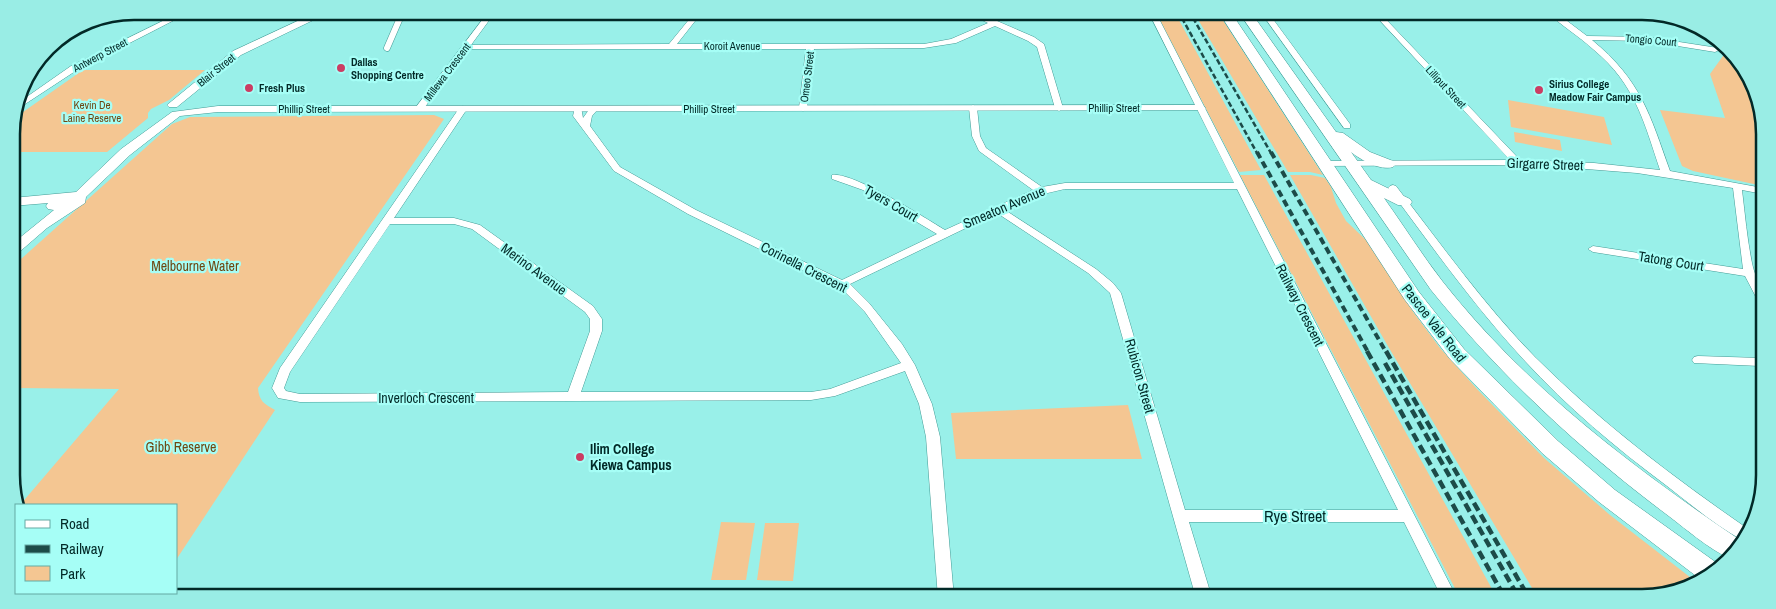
<svg xmlns="http://www.w3.org/2000/svg" width="1776" height="609" viewBox="0 0 1776 609" font-family="'Archivo Narrow',sans-serif">
	<style>
		.green { fill: #f4c692 }
		.lines { fill: none; stroke-linecap: round; stroke-linejoin: round }
		.pedestrian-casing { stroke: #439c96; stroke-width: 7 }
		.minor-casing { stroke: #439c96; stroke-width: 1 }
		.tertiary-casing { stroke: #439c96; stroke-width: 1 }
		.primary-casing { stroke: #439c96; stroke-width: 1 }
		.pedestrian { stroke: #fff; stroke-width: 6 }
		.minor { fill: #fff; fill-rule: evenodd }
		.tertiary { fill: #fff; fill-rule: evenodd }
		.primary { fill: #fff; fill-rule: evenodd }
		.rail-far2 { stroke: #1c4b48; stroke-width: 2.5; stroke-dasharray: 5.5 2.5; stroke-linecap: butt }
		.rail-far1 { stroke: #1c4b48; stroke-width: 4; stroke-dasharray: 7 4; stroke-linecap: butt }
		.rail { stroke: #1c4b48; stroke-width: 4.5; stroke-dasharray: 9 4.5; stroke-linecap: butt }
		.poi-dot { fill: #cb3d63; stroke: #a6fef6; stroke-width: 2 }
		.labels { text-anchor: middle; stroke-width: 4.5; stroke-linejoin: round; paint-order: stroke }
		.far-street-label { font-size: 11px; fill: #022927; stroke: #a6fef6 }
		.far-poi-label { font-size: 11px; font-weight: bold; fill: #022927; stroke: #a6fef6; text-anchor: start }
		.far-park-label { font-size: 11px; fill: #6e4712; stroke: #a6fef6 }
		.street-label { font-size: 14px; fill: #022927; stroke: #a6fef6 }
		.park-label { font-size: 14px; fill: #6e4712; stroke: #a6fef6 }
		.poi-label { font-size: 14px; font-weight: bold; fill: #022927; stroke: #a6fef6; text-anchor: start }
		.near-street-label { font-size: 16px; fill: #022927; stroke: #a6fef6 }
		.rim { fill: none; stroke: #022927; stroke-width: 2.5 }
	</style>
	<rect width="100%" height="100%" fill="#99f0e9"/>
	<g class="green">
		<path d="M 1155,11 L 1174,11 L 1261,170 L 1239,172 Z"/>
		<path d="M 1193,11 L 1217,11 L 1323,175 L 1310,172 L 1288,172 Z"/>
		<path d="M 1728,49 L 1735,53 L 1764,118 L 1763,186 L 1693,171 L 1682,166 L 1660,110 L 1725,118 L 1710,74 Z"/>
		<path d="M 83,70 L 205,70 L 169,100 L 151,109 L 148,113 L 148,118 L 107,152 L 12,152 L 13,119 Z"/>
		<path d="M 1508,100 L 1604,117 L 1612,145 L 1511,127 Z"/>
		<path d="M 434,115 L 444,119 L 258,388 C 259,401 264,404 275,410 L 176,560 L 176,505 L 20,505 L 119,389 L 13,388 L 12,267 L 172,124 L 190,117 Z"/>
		<path d="M 1514,132 L 1560,140 L 1562,151 L 1515,142 Z"/>
		<path d="M 1240,175 L 1264,175 L 1497,598 L 1460,598 Z"/>
		<path d="M 1290,175 L 1311,175 L 1325,178 L 1331,187 L 1336,203 L 1346,221 L 1366,240 L 1414,313 L 1440,348 L 1477,389 L 1544,458 L 1610,515 L 1695,581 L 1650,598 L 1538,598 L 1389,348 Z"/>
		<path d="M 1128,405 L 1142,459 L 956,459 L 951,413 Z"/>
		<path d="M 721,522 L 755,523 L 746,580 L 711,580 Z"/>
		<path d="M 765,523 L 799,523 L 793,581 L 757,580 Z"/>
	</g>
	<g class="lines">
		<g class="pedestrian-casing">
			<g id="pedestrian">
				<path d="M 344,13 L 351,11"/>
				<path d="M 387,48 L 403,11"/>
			</g>
		</g>
		<g class="minor-casing">
			<g id="minor">
				<path d="M 183,11 L 192,11 L 77,70 L 16,110 L 18,103 L 71,66 Z"/>
				<path d="M 489,11 L 496,11 L 471,45 L 669,44 L 696,11 L 703,11 L 677,44 L 924,44 L 951,39 L 988,23 L 964,11 L 974,11 L 1034,37 L 1044,44 L 1063,108 L 1059,111 L 1055,108 L 1037,47 L 1028,41 L 995,26 L 956,43 L 924,48 L 814,49 L 807,108 L 803,111 L 799,108 L 806,49 L 468,49 L 422,111 L 416,111 L 416,107 Z"/>
				<path d="M 1148,11 L 1155,11 L 1457,598 L 1442,598 L 1404,522 L 1189,522 L 1212,598 L 1196,598 L 1110,293 L 1088,273 L 997,213 L 850,284 L 869,303 L 902,344 L 915,365 L 932,404 L 940,437 L 954,598 L 938,598 L 926,437 L 919,404 L 905,371 L 835,396 L 811,400 L 300,402 L 278,398 L 272,388 L 280,368 L 460,107 L 463,106 L 467,109 L 394,218 L 454,218 L 480,225 L 593,306 L 602,319 L 602,331 L 581,392 L 811,392 L 830,389 L 901,363 L 865,312 L 843,290 L 688,214 L 614,171 L 573,116 L 575,107 L 581,107 L 583,118 L 591,107 L 597,107 L 598,109 L 592,116 L 590,126 L 620,167 L 696,210 L 842,280 L 937,234 L 863,190 L 832,179 L 832,175 C 852,171 925,218 945,230 L 1033,190 L 979,151 L 972,136 L 969,108 L 973,105 L 977,108 L 980,136 L 986,148 L 1042,187 L 1065,183 L 1234,183 ZM 1065,189 L 1237,189 L 1398,510 L 1185,510 L 1121,293 L 1113,283 L 1096,269 L 1005,210 L 1035,196 ZM 390,224 L 454,224 L 472,229 L 585,312 L 590,319 L 590,331 L 568,392 L 300,394 L 286,391 L 284,388 L 290,372 Z"/>
				<path d="M 1260,11 L 1267,11 L 1350,124 L 1350,128 L 1344,128 Z"/>
				<path d="M 1371,11 L 1378,11 L 1520,160 L 1594,163 L 1660,170 C 1644,122 1635,84 1594,50 C 1579,36 1560,25 1546,11 L 1554,11 L 1587,36 L 1647,37 L 1718,48 L 1719,50 L 1715,52 L 1647,41 L 1592,40 C 1641,80 1650,115 1670,171 L 1763,188 L 1763,194 L 1742,190 C 1745,214 1747,239 1752,263 C 1755,278 1761,283 1761,299 L 1757,299 L 1745,276 L 1593,252 L 1588,249 L 1593,246 L 1743,269 L 1733,188 L 1637,173 L 1561,167 L 1493,165 L 1322,166 L 1320,164 L 1325,161 L 1510,160 Z"/>
				<path d="M 1393,185 L 1396,186 C 1441,244 1484,305 1535,357 C 1600,422 1673,477 1748,529 L 1741,539 C 1716,526 1689,503 1667,486 C 1616,448 1567,407 1524,360 C 1475,307 1433,248 1390,190 L 1388,188 L 1390,186 Z"/>
				<path d="M 1698,356 L 1760,358 L 1760,366 L 1694,363 L 1692,360 L 1694,357 Z"/>
			</g>
		</g>
		<g class="tertiary-casing">
			<g id="tertiary">
				<path d="M 319,11 L 332,11 L 241,55 L 177,107 L 169,107 L 167,105 L 233,51 Z"/>
				<path d="M 1200,105 L 1206,108 L 1204,110 L 218,112 L 180,116 L 130,155 L 86,197 L 85,203 L 47,228 L 17,254 L 12,255 L 12,244 L 54,210 L 48,209 L 46,206 L 48,203 L 12,206 L 12,198 L 76,192 L 121,149 L 172,112 L 218,106 Z"/>
			</g>
		</g>
		<g class="primary-casing">
			<g id="primary">
				<path d="M 1218,11 L 1230,11 L 1419,292 L 1464,349 L 1558,441 L 1615,490 L 1721,566 L 1717,572 L 1700,579 L 1599,502 L 1542,453 L 1450,359 L 1405,300 Z"/>
				<path d="M 1238,11 L 1250,11 L 1336,132 L 1343,133 L 1370,152 L 1393,161 L 1396,164 L 1393,167 C 1380,171 1361,160 1351,152 L 1371,180 L 1410,199 L 1412,202 L 1410,205 L 1398,205 L 1384,198 C 1404,226 1422,255 1443,282 C 1525,386 1632,467 1740,540 L 1728,557 C 1711,551 1681,525 1666,514 C 1578,448 1500,375 1431,290 Z"/>
			</g>
		</g>
		<use href="#pedestrian" class="pedestrian"/>
		<use href="#minor" class="minor"/>
		<use href="#tertiary" class="tertiary"/>
		<use href="#primary" class="primary"/>
		<g class="rail-far2">
			<path d="M 1178,11 L 1257,153"/>
			<path d="M 1189,11 L 1271,153"/>
		</g>
		<g class="rail-far1">
			<path d="M 1257,152 L 1368,352"/>
			<path d="M 1271,152 L 1386,352"/>
		</g>
		<g class="rail">
			<path d="M 1367,351 L 1505,598"/>
			<path d="M 1386,351 L 1529,598"/>
			<path d="M 1385,363 L 1519,598"/>
		</g>
	</g>
	<g class="poi-dot">
		<circle cx="341" cy="68" r="5"/>
		<circle cx="249" cy="88" r="5"/>
		<circle cx="1539" cy="90" r="5"/>
		<circle cx="580" cy="457" r="5"/>
	</g>
	<g class="labels">
		<g class="far-street-label">
			<text transform="translate(1651 40) rotate(5)" y="4">Tongio Court</text>
			<text x="732" y="50">Koroit Avenue</text>
			<text transform="translate(100 55) rotate(-28)" y="4">Antwerp Street</text>
			<text transform="translate(216 70) rotate(-39)" y="4">Blair Street</text>
			<text transform="translate(447 72) rotate(-53)" y="4">Millewa Crescent</text>
			<text transform="translate(807 77) rotate(-83)" y="4">Omeo Street</text>
			<text transform="translate(1446 87) rotate(47)" y="4">Lilliput Street</text>
			<text x="1114" y="112">Phillip Street</text>
			<text x="304" y="113">Phillip Street</text>
			<text x="709" y="113">Phillip Street</text>
		</g>
		<g class="far-poi-label">
			<text x="351" y="66">Dallas<tspan x="351" dy="13">Shopping Centre</tspan></text>
			<text x="1549" y="88">Sirius College<tspan x="1549" dy="13">Meadow Fair Campus</tspan></text>
			<text x="259" y="92">Fresh Plus</text>
		</g>
		<g class="far-park-label">
			<text x="92" y="109">Kevin De<tspan x="92" dy="13">Laine Reserve</tspan></text>
		</g>
		<g class="street-label">
			<text transform="translate(1545 164) rotate(2)" y="5">Girgarre Street</text>
			<text transform="translate(891 203) rotate(30)" y="5">Tyers Court</text>
			<text transform="translate(1004 207) rotate(-23)" y="5">Smeaton Avenue</text>
			<text transform="translate(1671 261) rotate(9)" y="5">Tatong Court</text>
			<text transform="translate(804 267) rotate(27)" y="5">Corinella Crescent</text>
			<text transform="translate(534 269) rotate(36)" y="5">Merino Avenue</text>
			<text transform="translate(1300 305) rotate(63)" y="5">Railway Crescent</text>
			<text transform="translate(1434 323) rotate(52)" y="5">Pascoe Vale Road</text>
			<text transform="translate(1140 376) rotate(74)" y="5">Rubicon Street</text>
			<text x="426" y="403">Inverloch Crescent</text>
		</g>
		<g class="park-label">
			<text x="195" y="271">Melbourne Water</text>
			<text x="181" y="452">Gibb Reserve</text>
		</g>
		<g class="poi-label">
			<text x="590" y="454">Ilim College<tspan x="590" dy="16">Kiewa Campus</tspan></text>
		</g>
		<g class="near-street-label">
			<text x="1295" y="522">Rye Street</text>
		</g>
	</g>
	<path d="M0 0H1776V609H0ZM134 20H1642A114 114 0 0 1 1756 134V475A114 114 0 0 1 1642 589H134A114 114 0 0 1 20 475V134A114 114 0 0 1 134 20Z" fill="#99ede5" fill-rule="evenodd"/>
	<path class="rim" d="M134 20H1642A114 114 0 0 1 1756 134V475A114 114 0 0 1 1642 589H134A114 114 0 0 1 20 475V134A114 114 0 0 1 134 20Z"/>
	<rect x="15" y="504" width="162" height="90" fill="#a6fef6" stroke="#64a9a3"/>
	<rect x="25" y="520" width="25" height="8" fill="#ffffff" stroke="#64a9a3"/>
	<text x="60" y="529" font-size="15" fill="#022927">Road</text>
	<rect x="25" y="545" width="25" height="8" fill="#1c4b48" stroke="#64a9a3"/>
	<text x="60" y="554" font-size="15" fill="#022927">Railway</text>
	<rect x="25" y="566" width="25" height="15" fill="#f4c692" stroke="#64a9a3"/>
	<text x="60" y="579" font-size="15" fill="#022927">Park</text>
</svg>
